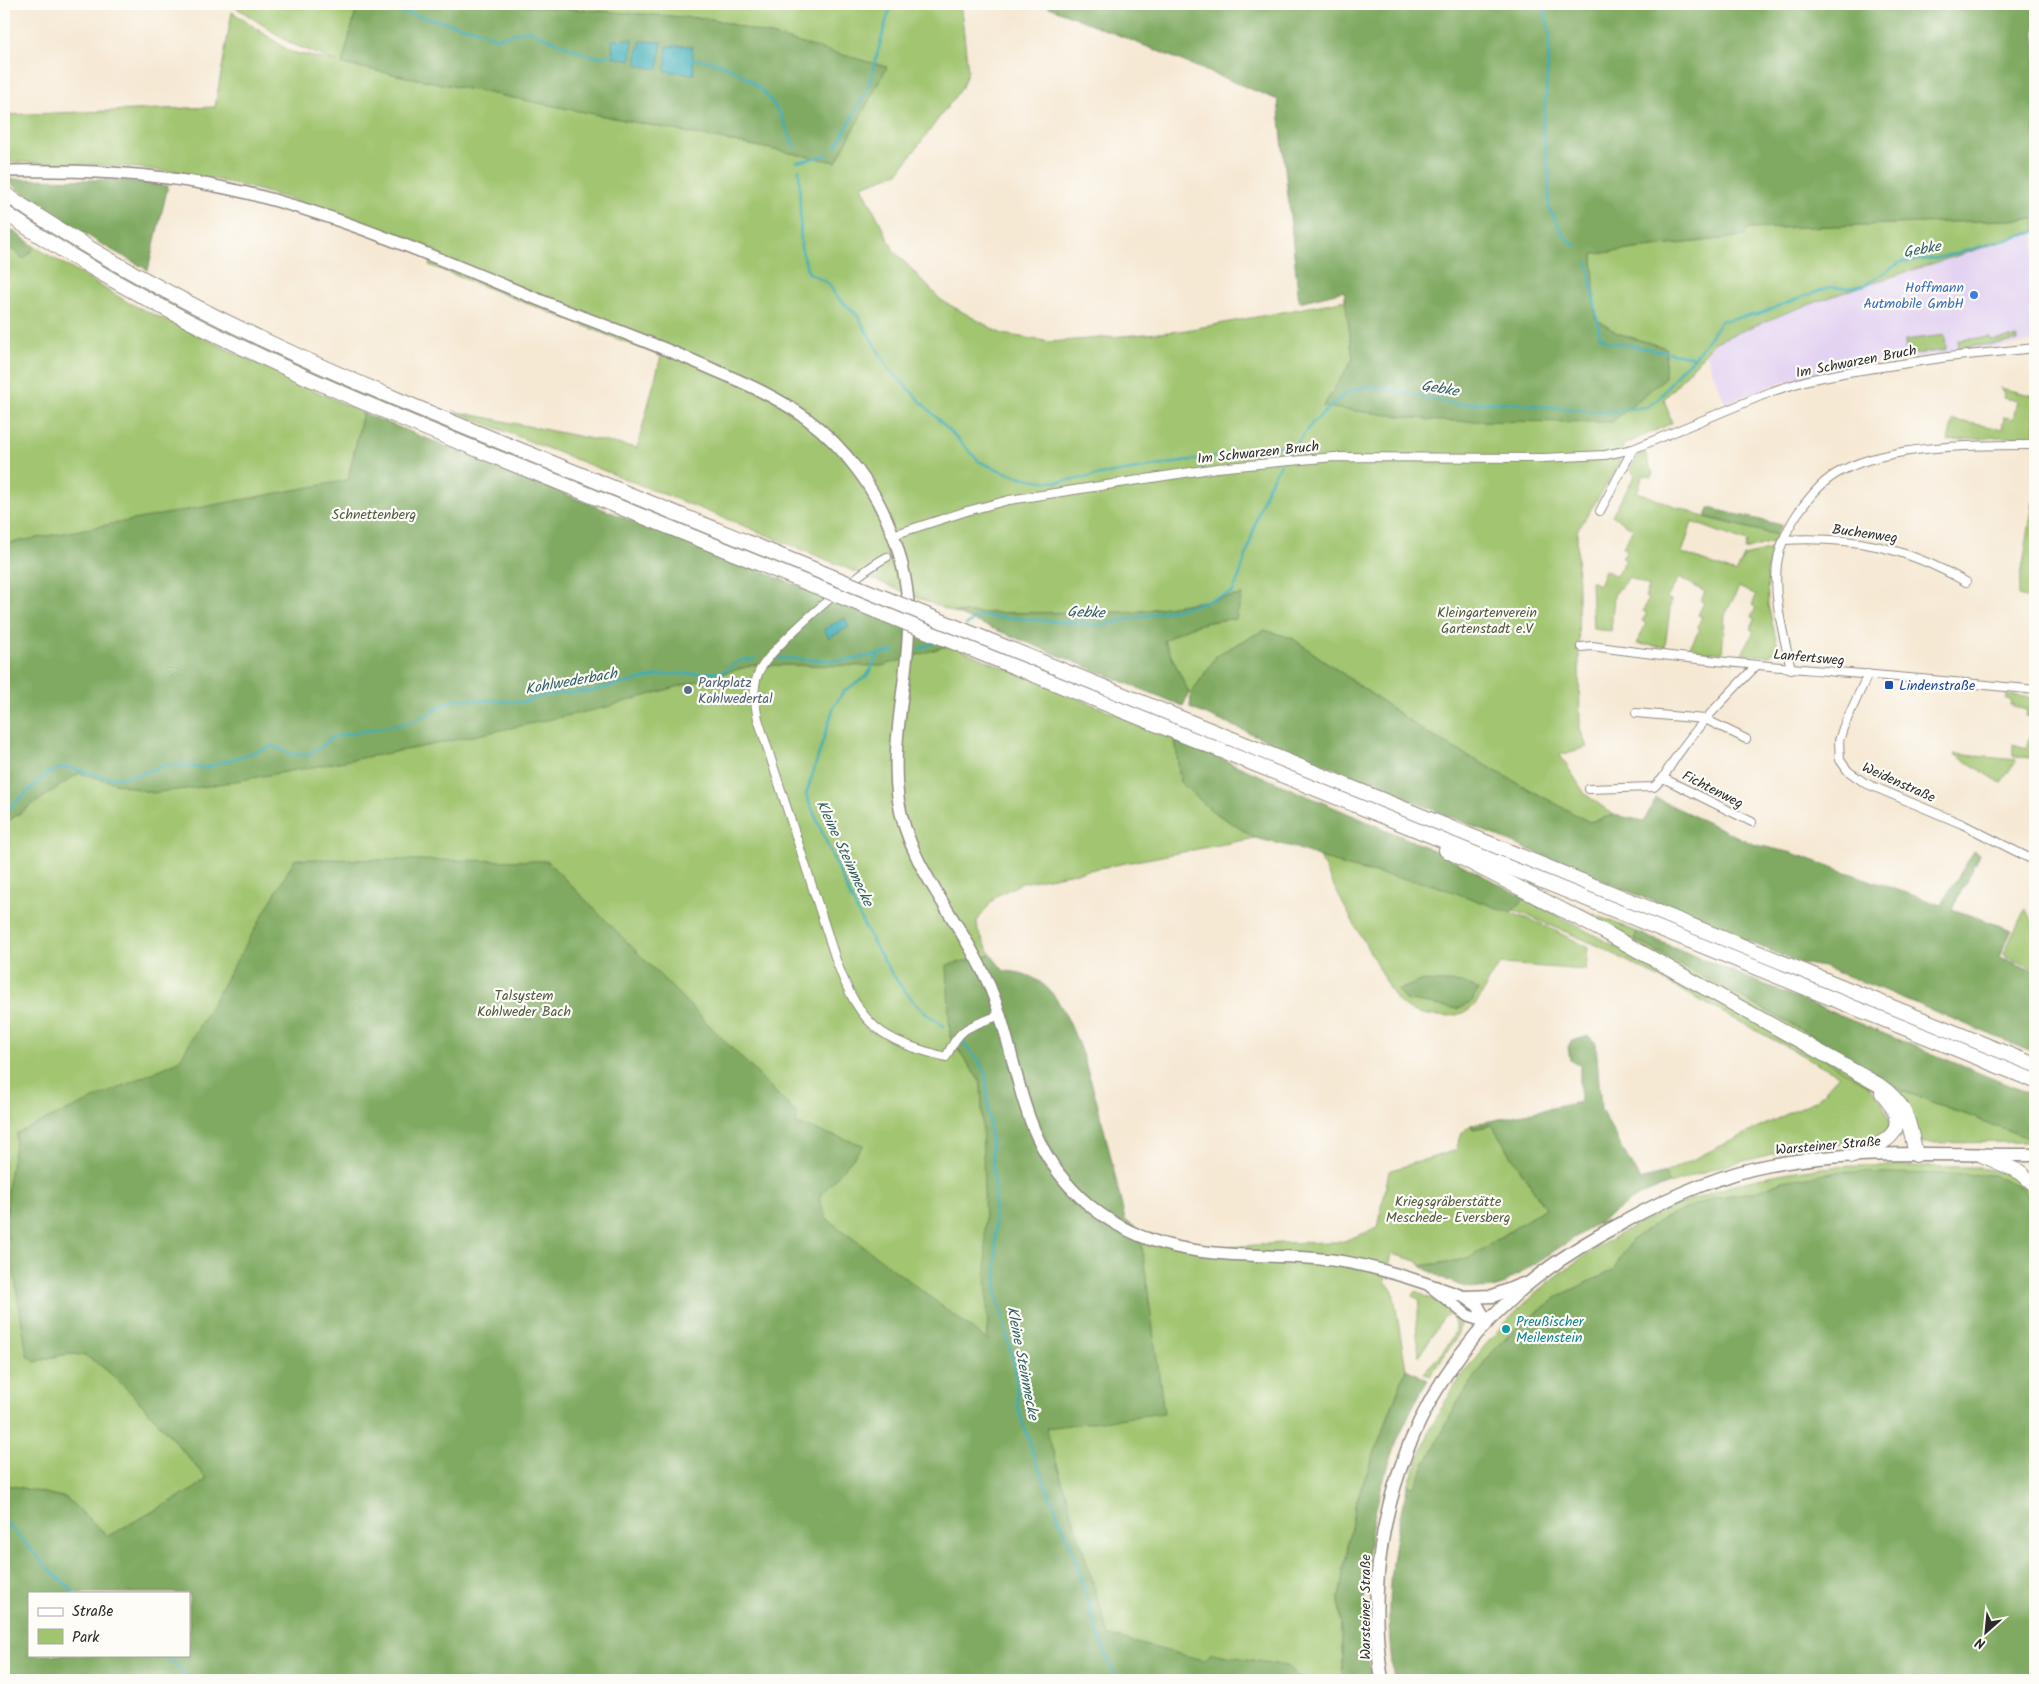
<svg xmlns="http://www.w3.org/2000/svg" width="2039" height="1684" viewBox="0 0 2039 1684" font-family="Kalam,sans-serif">
	<style>
		.built { fill: #e3d3f2 }
		.green { fill: #a1c56f; stroke: #66784d }
		.forest { fill: #80aa62; stroke: #566a46; fill-rule: evenodd }
		.water { fill: #3cadb7; stroke: #346c71 }
		.lines { fill: none; stroke-linecap: round; stroke-linejoin: round }
		.stream { stroke: #3cadb7; stroke-width: 2.5 }
		.street-casing { stroke: #908a80; stroke-width: 10 }
		.secondary-casing { stroke: #908a80; stroke-width: 14 }
		.primary-casing { stroke: #908a80; stroke-width: 15 }
		.highway-casing { stroke: #908a80; stroke-width: 16 }
		.street { stroke: #fff; stroke-width: 8 }
		.secondary { stroke: #fff; stroke-width: 11 }
		.primary { stroke: #fff; stroke-width: 12 }
		.highway { stroke: #fff; stroke-width: 14 }
		.highway-bridge-casing { stroke: #908a80; stroke-width: 16; stroke-linecap: butt }
		.highway-bridge { stroke: #fff; stroke-width: 14 }
		.shop-dot { fill: #3f7fe0; stroke: #fdfcf7; stroke-width: 2 }
		.transit-dot { fill: #1a4fb4; stroke: #fdfcf7; stroke-width: 2 }
		.service-dot { fill: #5c6f8a; stroke: #fdfcf7; stroke-width: 2 }
		.culture-dot { fill: #0f9aa8; stroke: #fdfcf7; stroke-width: 2 }
		.labels { text-anchor: middle; stroke-width: 4.5; stroke-linejoin: round; paint-order: stroke }
		.shop-label { font-size: 14px; fill: #366cbe; stroke: #fdfcf7; text-anchor: end }
		.street-label { font-size: 14px; fill: #2b2b2b; stroke: #fdfcf7 }
		.park-label { font-size: 14px; fill: #4e593f; stroke: #fdfcf7 }
		.service-label { font-size: 14px; fill: #4e5e75; stroke: #fdfcf7; text-anchor: start }
		.transit-label { font-size: 14px; fill: #164399; stroke: #fdfcf7; text-anchor: start }
		.culture-label { font-size: 14px; fill: #0d838f; stroke: #fdfcf7; text-anchor: start }
		.water-label { font-size: 15px; font-style: italic; fill: #325f63; stroke: #fdfcf7 }
	</style>
	<rect width="100%" height="100%" fill="#fdfcf7"/>
	<filter id="ink" filterUnits="userSpaceOnUse"><feTurbulence type="fractalNoise" baseFrequency=".02" numOctaves="2"/><feDisplacementMap in="SourceGraphic" scale="10" xChannelSelector="R" yChannelSelector="G"/><feConvolveMatrix kernelMatrix="1 2 1 2 8 2 1 2 1" color-interpolation-filters="sRGB"/></filter>
	<filter id="wash" filterUnits="userSpaceOnUse"><feTurbulence type="fractalNoise" baseFrequency=".0096" numOctaves="4" result="noise"/><feDisplacementMap in="SourceGraphic" scale="20" xChannelSelector="R" yChannelSelector="G"/><feGaussianBlur stdDeviation="1.12" result="paint"/><feColorMatrix in="noise" values="0 0 0 0 0 0 0 0 0 0 0 0 0 0 0 0 0 1.4 0 .05"/><feComposite in="paint" operator="in"/></filter>
	<g filter="url(#wash)">
		<rect width="100%" height="100%" fill="#f6e9d4"/>
		<path class="built" d="M 2035,231 L 2035,342 L 1860,364 L 1783,382 L 1725,403 L 1706,354 L 1715,342 L 1788,312 L 1865,285 Z"/>
		<g class="green">
			<path d="M 231,4 L 358,4 L 342,64 L 836,162 L 886,67 L 712,19 L 499,4 L 963,4 L 961,8 L 968,71 L 962,87 L 898,173 L 862,186 L 894,251 L 941,300 L 1002,334 L 1051,342 L 1181,331 L 1347,300 L 1353,359 L 1323,407 L 1666,348 L 1617,333 L 1594,318 L 1593,254 L 1745,236 L 1746,229 L 2035,219 L 2035,231 L 1865,285 L 1788,312 L 1715,342 L 1664,399 L 1672,423 L 1623,445 L 1618,467 L 1577,531 L 1580,729 L 1587,747 L 1560,755 L 1585,794 L 1614,815 L 1589,822 L 1428,734 L 1292,638 L 1264,630 L 1217,655 L 1191,694 L 1189,693 L 1164,641 C 1185,626 1210,620 1236,619 L 1242,595 L 1135,612 L 955,613 L 752,529 L 453,411 L 637,448 L 661,356 L 429,265 L 434,250 C 363,224 292,196 218,180 C 150,165 79,164 10,162 L 4,156 L 4,115 L 215,107 L 232,12 L 291,52 L 337,62 L 290,43 Z"/>
			<path d="M 4,243 L 24,258 L 35,247 L 129,303 L 363,413 L 349,474 L 454,457 L 4,591 Z"/>
			<path d="M 1945,335 L 1946,350 L 1907,355 L 1905,340 Z"/>
			<path d="M 1989,337 L 1990,340 L 2017,337 L 2017,341 L 1959,348 L 1958,340 Z"/>
			<path d="M 2000,388 L 2035,396 L 2035,438 L 1999,437 L 1948,441 L 1953,420 L 2002,429 L 2004,417 L 2013,419 L 2017,401 L 2003,398 L 2004,393 Z"/>
			<path d="M 1645,453 L 1653,474 L 1651,477 L 1643,475 L 1637,492 L 1704,517 L 1776,535 L 1775,541 L 1745,550 L 1747,542 L 1692,522 L 1682,553 L 1736,573 L 1744,556 L 1772,549 L 1767,572 L 1768,605 L 1777,644 L 1775,651 L 1770,656 L 1742,654 L 1754,631 L 1750,629 L 1755,619 L 1751,617 L 1756,608 L 1752,605 L 1756,596 L 1739,587 L 1725,615 L 1722,653 L 1688,650 L 1700,629 L 1697,627 L 1702,617 L 1698,615 L 1704,603 L 1701,601 L 1705,592 L 1679,577 L 1667,598 L 1671,600 L 1665,647 L 1637,644 L 1646,623 L 1642,621 L 1647,613 L 1643,611 L 1648,599 L 1645,597 L 1649,586 L 1629,577 L 1614,595 L 1611,631 L 1593,629 L 1591,581 L 1599,585 L 1605,570 L 1616,576 L 1626,560 L 1622,557 L 1627,550 L 1623,547 L 1633,529 L 1612,515 L 1635,476 L 1630,469 L 1639,455 Z"/>
			<path d="M 2033,502 L 2035,502 L 2035,600 L 2018,596 Z"/>
			<path d="M 950,645 L 1175,739 L 1211,810 L 1255,838 L 1022,883 L 996,896 L 977,921 L 978,931 L 991,955 L 966,961 L 950,1037 L 981,1083 L 982,1106 L 1142,1251 L 1140,1231 L 1205,1249 L 1281,1243 L 1341,1242 L 1378,1228 L 1389,1171 L 1456,1150 L 1462,1132 L 1471,1125 L 1473,1129 L 1492,1125 L 1545,1208 L 1468,1259 L 1421,1266 L 1417,1261 L 1392,1254 L 1385,1281 L 1393,1291 L 1406,1369 L 1355,1505 L 1339,1598 L 1344,1680 L 1308,1680 L 1296,1677 L 1292,1680 L 227,1503 L 106,1361 L 69,1350 L 35,1362 C 50,1358 66,1352 81,1355 C 112,1362 183,1452 207,1479 L 194,1489 L 108,1536 L 66,1498 L 4,1484 L 4,726 Z"/>
			<path d="M 2007,695 L 2035,698 L 2035,719 L 2026,716 L 2027,710 L 2010,705 L 2011,700 L 2006,699 Z"/>
			<path d="M 2035,725 L 2035,758 L 2013,757 L 2013,744 L 2026,748 L 2029,738 L 2032,738 Z"/>
			<path d="M 1954,754 L 2016,760 L 2001,783 Z"/>
			<path d="M 1319,856 L 1363,871 L 1414,880 L 1451,890 L 1541,924 L 1588,947 L 1586,970 L 1502,964 C 1486,974 1486,998 1469,1010 C 1453,1021 1410,1017 1398,1001 C 1388,990 1382,974 1375,961 C 1355,926 1336,892 1319,856 Z"/>
			<path d="M 1525,898 L 1846,1070 C 1869,1087 1887,1096 1890,1127 L 1879,1140 L 1793,1149 L 1716,1168 L 1670,1184 L 1665,1173 L 1816,1100 L 1839,1075 L 1599,946 L 1514,910 Z"/>
			<path d="M 1569,904 L 1637,932 L 1634,939 L 1813,1036 L 1903,1091 L 2023,1136 L 2035,1136 L 2035,1142 L 1922,1143 L 1917,1140 L 1909,1109 L 1567,909 Z"/>
			<path d="M 2025,909 L 2035,923 L 2035,969 L 2003,955 Z"/>
			<path d="M 1974,1167 L 2019,1175 L 2035,1191 L 2035,1210 L 2023,1188 L 1782,1181 L 1759,1191 L 1712,1198 L 1665,1218 L 1633,1239 L 1612,1271 L 1559,1296 L 1520,1325 L 1493,1351 L 1458,1402 L 1414,1487 L 1408,1485 C 1416,1466 1423,1445 1432,1426 C 1498,1295 1633,1205 1774,1175 C 1838,1161 1908,1167 1974,1167 Z"/>
			<path d="M 1415,1291 L 1451,1309 L 1462,1322 L 1455,1340 L 1430,1376 L 1423,1373 C 1435,1359 1469,1331 1449,1314 L 1444,1317 L 1419,1356 L 1416,1324 L 1420,1300 L 1413,1296 Z"/>
		</g>
		<g class="forest">
			<path d="M 358,4 L 499,4 L 712,19 L 887,67 L 836,162 L 342,64 Z"/>
			<path d="M 1042,4 L 2035,4 L 2035,219 L 1746,229 L 1745,236 L 1593,254 L 1595,318 L 1617,333 L 1666,348 L 1665,378 L 1612,422 L 1439,421 L 1323,407 L 1353,359 L 1344,291 L 1299,302 L 1278,100 Z"/>
			<path d="M 4,179 L 119,180 L 168,186 L 148,270 L 103,245 L 41,206 Z"/>
			<path d="M 4,224 L 35,247 L 24,259 L 4,243 Z"/>
			<path d="M 363,413 L 610,512 L 950,645 L 882,666 L 753,665 L 603,708 L 427,746 L 203,787 L 152,793 L 79,773 L 4,824 L 4,544 L 348,480 Z"/>
			<path d="M 1709,508 L 1782,525 L 1776,535 L 1706,517 Z"/>
			<path d="M 1242,595 L 1236,619 C 1210,620 1184,626 1164,641 L 1189,693 L 1183,706 L 955,613 L 1135,612 Z"/>
			<path d="M 1264,630 L 1292,638 L 1428,734 L 1589,822 L 1614,815 L 1644,821 L 1656,798 L 1753,844 L 1792,853 L 1941,905 L 1974,851 L 1980,855 L 1952,909 L 2012,930 L 1999,957 L 2035,971 L 2035,1053 L 1876,987 L 1823,967 L 1800,963 L 1190,708 L 1191,694 L 1217,655 Z"/>
			<path d="M 1175,739 L 1440,853 L 1525,898 L 1511,913 L 1434,885 L 1348,867 L 1293,847 L 1255,838 L 1211,810 L 1180,782 Z"/>
			<path d="M 295,859 L 547,861 L 797,1114 L 796,1124 L 864,1145 L 819,1197 L 826,1218 L 988,1341 L 981,1083 L 950,1037 L 947,965 L 991,955 L 1004,971 C 1021,972 1032,975 1045,986 C 1084,1019 1113,1168 1125,1220 L 1140,1231 L 1164,1413 L 1046,1428 L 1109,1636 L 1203,1660 L 1211,1653 L 1288,1666 L 1296,1677 L 1308,1680 L 4,1680 L 4,1484 L 66,1498 L 108,1536 L 194,1489 L 207,1479 C 183,1452 112,1362 81,1355 C 65,1352 50,1358 35,1362 L 27,1355 L 7,1229 L 8,1183 L 17,1133 L 179,1061 ZM 29,1593 L 189,1593 L 189,1655 L 29,1655 Z"/>
			<path d="M 1637,932 L 2035,1096 L 2035,1136 L 2023,1136 L 1903,1091 L 1813,1036 L 1634,939 Z"/>
			<path d="M 1420,981 L 1465,983 L 1478,990 L 1471,1003 L 1457,1009 L 1405,1000 L 1397,991 Z"/>
			<path d="M 1589,1036 L 1596,1043 L 1601,1110 L 1640,1180 L 1665,1173 L 1670,1184 L 1642,1194 L 1500,1286 C 1471,1295 1445,1280 1421,1266 L 1468,1259 L 1545,1208 L 1492,1125 L 1473,1129 L 1471,1125 L 1580,1102 L 1580,1065 L 1570,1060 L 1568,1047 L 1572,1041 Z"/>
			<path d="M 1839,1172 L 1994,1175 L 2023,1188 L 2035,1210 L 2035,1680 L 1394,1680 C 1384,1610 1389,1553 1408,1485 L 1414,1486 L 1458,1402 L 1493,1351 L 1520,1325 L 1559,1296 L 1612,1271 L 1633,1239 L 1665,1218 L 1712,1198 L 1759,1191 L 1782,1181 Z"/>
			<path d="M 1406,1369 L 1428,1380 C 1393,1435 1369,1515 1365,1581 C 1363,1615 1367,1647 1371,1680 L 1344,1680 L 1339,1598 L 1355,1505 Z"/>
		</g>
		<g class="water">
			<path d="M 633,39 L 631,60 L 613,57 L 612,40 Z"/>
			<path d="M 641,41 L 662,42 L 658,69 L 637,65 L 637,54 Z"/>
			<path d="M 667,46 L 692,46 L 694,74 L 665,71 Z"/>
			<path d="M 845,618 L 849,627 L 829,638 L 824,629 Z"/>
		</g>
		<g class="lines">
			<g class="stream">
				<path d="M 1543,4 L 1550,33 L 1543,131 L 1549,174 L 1549,208 L 1564,236 L 1576,246"/>
				<path d="M 358,6 L 371,5 L 474,29 L 496,38 L 528,30 L 588,55 L 600,57 L 615,54"/>
				<path d="M 690,60 C 724,57 760,82 778,111 C 785,122 789,135 794,147"/>
				<path d="M 836,147 L 867,91 L 891,4"/>
				<path d="M 797,162 L 828,155"/>
				<path d="M 799,169 L 801,247 L 808,272 L 829,284 L 836,296 L 857,315 L 889,369 L 980,462 C 1002,472 1032,482 1057,482 L 1279,446 L 1293,448"/>
				<path d="M 1588,263 L 1600,336 L 1609,342 L 1695,357"/>
				<path d="M 1285,459 L 1313,422 L 1333,405 L 1347,392 L 1365,387 L 1379,387 L 1453,404 L 1503,402 L 1601,412 L 1647,407 L 1659,399 L 1681,369 L 1695,357 L 1721,321 L 1758,314 L 1829,287 L 1849,288 L 1865,285 L 1901,262 L 1938,258 L 2035,232"/>
				<path d="M 966,625 L 981,616 L 1104,625 L 1193,605 L 1232,593 C 1253,551 1254,502 1281,464"/>
				<path d="M 919,649 L 937,641"/>
				<path d="M 879,654 L 867,676 L 844,691 L 834,706 L 806,795 C 836,861 867,952 917,1005 C 925,1013 935,1019 944,1026"/>
				<path d="M 777,658 L 844,661 L 895,651"/>
				<path d="M 4,813 L 48,773 L 65,767 L 110,778 L 137,775 L 168,764 L 204,768 L 273,746 L 292,754 L 304,755 L 317,750 L 332,737 L 413,722 L 454,699 L 524,702 L 546,695 L 590,691 L 661,675 L 723,672 L 741,660 L 755,659"/>
				<path d="M 962,1042 L 979,1061 L 986,1074 L 994,1183 L 997,1295 L 1016,1373 L 1018,1408 L 1035,1459 L 1071,1547 L 1098,1635 L 1117,1680"/>
				<path d="M 4,1520 L 53,1573 L 76,1593"/>
				<path d="M 160,1655 L 176,1665 L 191,1680"/>
			</g>
		</g>
	</g>
	<g filter="url(#ink)">
		<g class="lines">
			<g class="street-casing">
				<g id="street">
					<path d="M 1600,511 L 1633,449"/>
					<path d="M 893,535 L 967,511 L 1009,500 L 1217,468 L 1334,457 L 1543,458 L 1605,455 L 1633,449 L 1773,391 L 1808,380 L 1848,372 L 1948,357 L 2035,348"/>
					<path d="M 1783,540 C 1853,536 1905,547 1966,582"/>
					<path d="M 887,557 C 860,570 768,648 758,674 C 752,688 755,704 758,719 L 837,963 C 861,1026 880,1040 946,1057 C 961,1025 969,1027 1000,1015"/>
					<path d="M 1581,647 L 1592,646 C 1739,667 1887,674 2035,690"/>
					<path d="M 1791,669 C 1784,635 1773,600 1777,564 C 1780,543 1790,523 1803,506 C 1814,492 1825,479 1841,471 C 1891,444 1979,445 2035,445"/>
					<path d="M 1868,674 L 1843,728 L 1839,741 L 1840,760 L 1848,771 L 1865,783 L 1962,824 L 2035,861"/>
					<path d="M 1636,713 L 1705,719 L 1746,739"/>
					<path d="M 1589,789 L 1654,787 L 1663,778"/>
					<path d="M 1752,822 L 1663,778 C 1688,734 1722,701 1757,665"/>
				</g>
			</g>
			<g class="secondary-casing">
				<path id="secondary" d="M 4,171 C 77,170 153,172 225,188 C 339,212 456,267 564,310 C 614,329 663,347 712,369 C 745,383 777,397 806,418 C 845,447 876,489 893,535 C 905,568 911,605 908,640 C 905,692 891,746 898,798 C 908,867 958,916 986,978 C 1023,1060 1013,1141 1089,1205 C 1164,1267 1244,1250 1332,1260 C 1378,1266 1422,1282 1465,1297 L 1478,1306 L 1487,1322 L 1468,1316 L 1430,1286"/>
			</g>
			<g class="primary-casing">
				<g id="primary">
					<path d="M 1465,1297 L 1493,1296 L 1523,1284"/>
					<path d="M 1382,1680 C 1359,1541 1407,1391 1514,1296 C 1547,1266 1584,1243 1624,1222 C 1669,1197 1718,1175 1770,1165 C 1856,1149 1948,1155 2035,1155"/>
				</g>
			</g>
			<g class="highway-casing">
				<g id="highway">
					<path d="M 4,193 C 187,320 394,398 599,482"/>
					<path d="M 4,212 C 184,336 390,414 592,496"/>
					<path d="M 1247,745 L 2035,1065"/>
					<path d="M 1242,759 L 2035,1081"/>
					<path d="M 1446,850 L 1603,931 L 1879,1085 C 1908,1105 1909,1122 1916,1155"/>
					<path d="M 1982,1155 L 2020,1172 L 2035,1185"/>
					<path d="M 1853,1156 C 1887,1143 1915,1130 1882,1093"/>
				</g>
			</g>
			<use href="#street" class="street"/>
			<use href="#secondary" class="secondary"/>
			<use href="#primary" class="primary"/>
			<use href="#highway" class="highway"/>
			<g class="highway-bridge-casing">
				<g id="highway-bridge">
					<path d="M 599,482 L 1247,745"/>
					<path d="M 592,496 L 1242,759"/>
				</g>
			</g>
			<use href="#highway-bridge" class="highway-bridge"/>
		</g>
	</g>
	<circle class="shop-dot" cx="1974" cy="295" r="5"/>
	<rect class="transit-dot" x="1884" y="680" width="10" height="10" rx="2.5"/>
	<circle class="service-dot" cx="688" cy="690" r="5"/>
	<circle class="culture-dot" cx="1506" cy="1329" r="5"/>
	<g class="labels">
		<g class="shop-label">
			<text x="1964" y="292">Hoffmann<tspan x="1964" dy="16">Autmobile GmbH</tspan></text>
		</g>
		<g class="street-label">
			<text transform="translate(1856 361) rotate(-11)" y="5">Im Schwarzen Bruch</text>
			<text transform="translate(1258 452) rotate(-6)" y="5">Im Schwarzen Bruch</text>
			<text transform="translate(1865 533) rotate(8)" y="5">Buchenweg</text>
			<text transform="translate(1809 657) rotate(5)" y="5">Lanfertsweg</text>
			<text transform="translate(1899 782) rotate(24)" y="5">Weidenstraße</text>
			<text transform="translate(1713 789) rotate(27)" y="5">Fichtenweg</text>
			<text transform="translate(1828 1145) rotate(-5)" y="5">Warsteiner Straße</text>
			<text transform="translate(1365 1607) rotate(-90)" y="5">Warsteiner Straße</text>
		</g>
		<g class="park-label">
			<text x="374" y="519">Schnettenberg</text>
			<text x="1487" y="617">Kleingartenverein<tspan x="1487" dy="16">Gartenstadt e.V</tspan></text>
			<text x="524" y="1000">Talsystem<tspan x="524" dy="16">Kohlweder Bach</tspan></text>
			<text x="1448" y="1206">Kriegsgräberstätte<tspan x="1448" dy="16">Meschede- Eversberg</tspan></text>
		</g>
		<g class="service-label">
			<text x="698" y="687">Parkplatz<tspan x="698" dy="16">Kohlwedertal</tspan></text>
		</g>
		<g class="transit-label">
			<text x="1899" y="690">Lindenstraße</text>
		</g>
		<g class="culture-label">
			<text x="1516" y="1326">Preußischer<tspan x="1516" dy="16">Meilenstein</tspan></text>
		</g>
		<g class="water-label">
			<text transform="translate(1922 249) rotate(-10)" y="5">Gebke</text>
			<text transform="translate(1440 388) rotate(10)" y="5">Gebke</text>
			<text transform="translate(1086 612) rotate(2)" y="5">Gebke</text>
			<text transform="translate(571 681) rotate(-10)" y="5">Kohlwederbach</text>
			<text transform="translate(845 853) rotate(65)" y="5">Kleine Steinmecke</text>
			<text transform="translate(1023 1363) rotate(79)" y="5">Kleine Steinmecke</text>
		</g>
	</g>
	<rect width="2039" height="1684" fill="none" stroke="#fdfcf7" stroke-width="20"/>
	<rect x="28" y="1592" width="162" height="65" fill="#fdfcf7" stroke="#a9a8a5"/>
	<rect x="38" y="1608" width="25" height="8" fill="#ffffff" stroke="#a9a8a5"/>
	<text x="72" y="1616" font-size="15" fill="#2b2b2b">Straße</text>
	<rect x="38" y="1629" width="25" height="15" fill="#a1c56f" stroke="#a9a8a5"/>
	<text x="72" y="1642" font-size="15" fill="#2b2b2b">Park</text>
	<g transform="translate(1986 1632) rotate(207)" stroke="#fdfcf7" stroke-width="4" paint-order="stroke">
	<path d="M0-4L9 19L0 12L-9 19Z" fill="#2b2b2b"/>
	<text y="-8" font-size="14" font-weight="bold" text-anchor="middle" fill="#2b2b2b">N</text>
	</g>
</svg>
